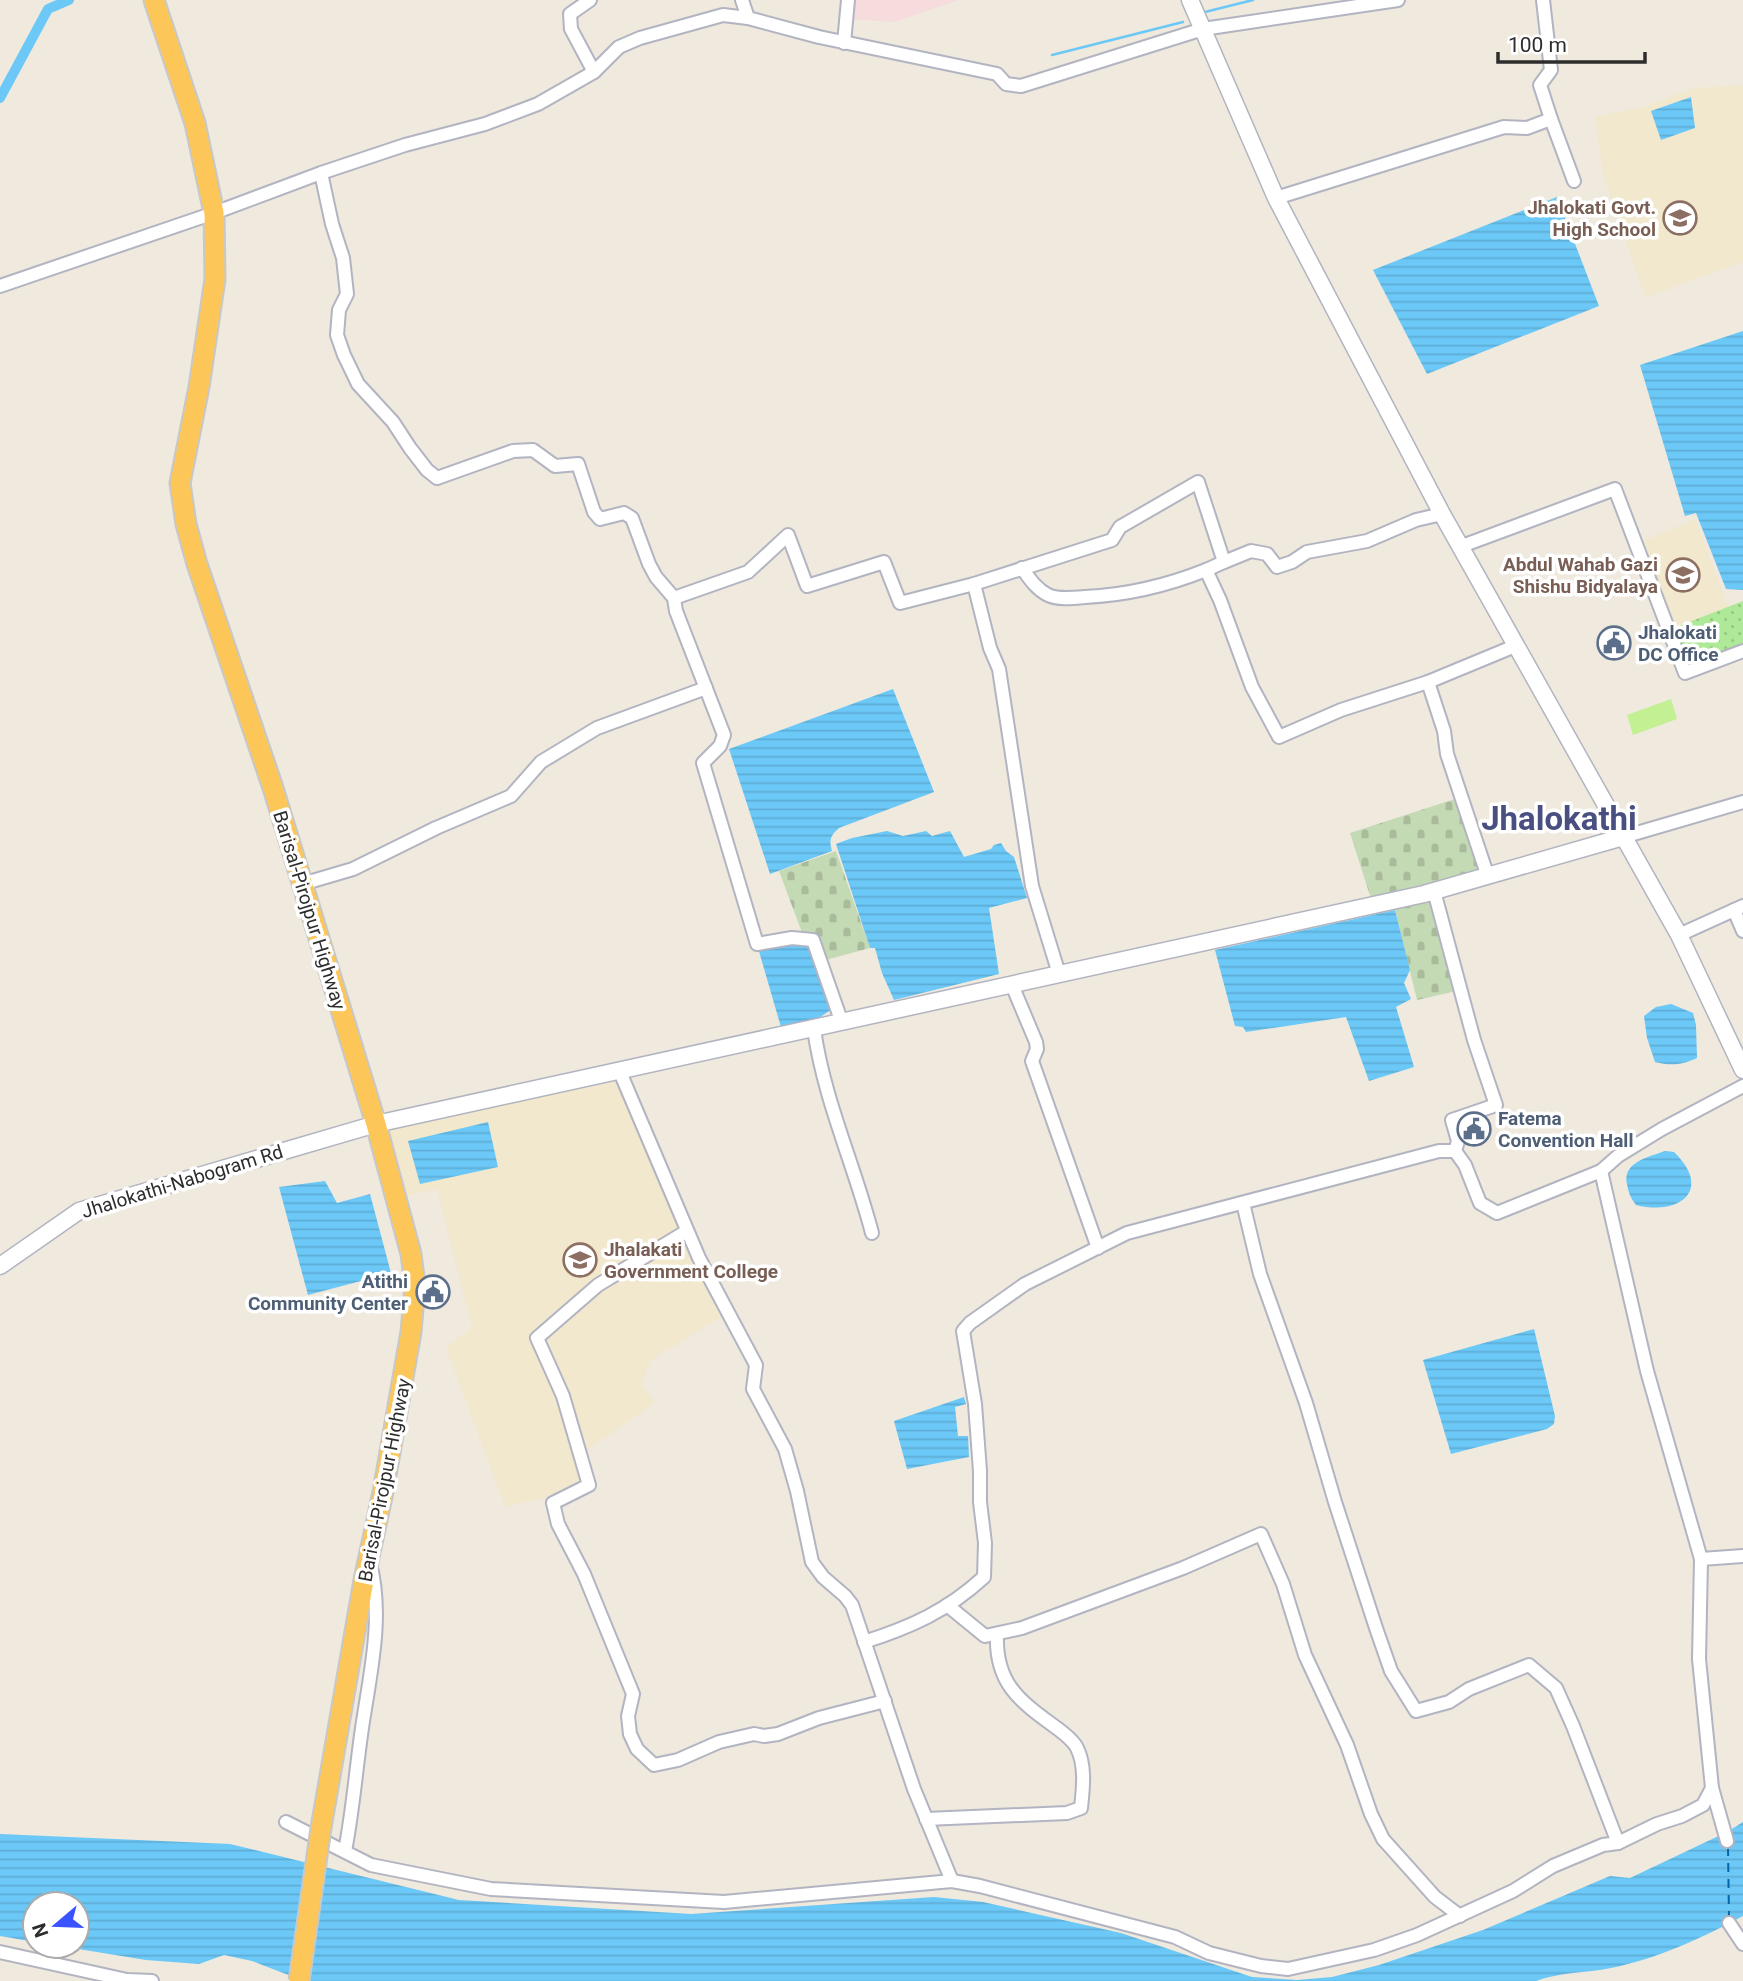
<svg xmlns="http://www.w3.org/2000/svg" width="1743" height="1981" viewBox="0 0 1743 1981" font-family="Roboto,sans-serif">
	<style>
		.education { fill: #f1e8cd }
		.medical { fill: #f6dcdc }
		.grass { fill: url(#grass-dots) }
		.cemetery { fill: url(#cemetery-stones) }
		.pitch { fill: #c2f093 }
		.water { fill: url(#water-rules) }
		.lines { fill: none; stroke-linecap: round; stroke-linejoin: round }
		.stream { stroke: #6bc8f7; stroke-width: 2.5 }
		.canal { stroke: #6bc8f7; stroke-width: 10 }
		.ferry { stroke: #0465a9; stroke-width: 2; stroke-dasharray: 9 7; stroke-linecap: butt }
		.minor-casing { stroke: #b2b4c1; stroke-width: 16 }
		.secondary-casing { stroke: #b2b4c1; stroke-width: 19 }
		.trunk-casing { stroke: #c8c8c8; stroke-width: 23 }
		.minor { stroke: #fff; stroke-width: 12 }
		.secondary { stroke: #fff; stroke-width: 16 }
		.trunk { stroke: #fcc658; stroke-width: 19 }
		.trunk-bridge-casing { stroke: #c8c8c8; stroke-width: 23; stroke-linecap: butt }
		.trunk-bridge { stroke: #fcc658; stroke-width: 19 }
		.labels { text-anchor: middle; stroke-width: 7; stroke-linejoin: round; paint-order: stroke }
		.education-label { font-size: 19px; font-weight: bold; fill: #785e54; stroke: #fff; text-anchor: end }
		.service-label { font-size: 19px; font-weight: bold; fill: #4e5e75; stroke: #fff; text-anchor: start }
		.street-label { font-size: 19px; fill: #2d2d2d; stroke: #fff }
		.town-label { font-size: 33px; font-weight: bold; fill: #494f81; stroke: #fff }
	</style>
	<defs>
		<pattern id="grass-dots" width="8" height="8" patternUnits="userSpaceOnUse" patternTransform="scale(1.75)"><rect width="8" height="8" fill="#aee998"/><path d="M2 2h.1M6 6h.1" fill="none" stroke="#96c883" stroke-width="1.8" stroke-linecap="round"/></pattern>
		<pattern id="cemetery-stones" width="16" height="16" patternUnits="userSpaceOnUse" patternTransform="scale(1.75)"><rect width="16" height="16" fill="#c4dab4"/><path d="M2 7V4a2 2 0 0 1 4 0v3zM10 15v-3a2 2 0 0 1 4 0v3z" fill="#a9bb9b"/></pattern>
		<pattern id="water-rules" width="6" height="5" patternUnits="userSpaceOnUse" patternTransform="scale(1.75)"><rect width="6" height="5" fill="#6bc8f7"/><path d="M0 2.5h6" fill="none" stroke="#5dacd4"/></pattern>
	</defs>
	<rect width="100%" height="100%" fill="#efe9de"/>
	<g class="education">
		<polygon points="1743,85 1743,262 1645,297 1603,174 1595,117 1646,106 1695,88"/>
		<polygon points="1695,519 1728,607 1671,629 1639,543"/>
		<polygon points="620,1072 728,1313 651,1360 641,1383 655,1403 580,1455 579,1490 505,1507 446,1348 472,1327 437,1189 396,1198 376,1124"/>
	</g>
	<polygon class="medical" points="848,0 958,0 895,22 846,19"/>
	<polygon class="grass" points="1743,601 1743,651 1685,673 1671,629"/>
	<g class="cemetery">
		<polygon points="1461,797 1488,877 1434,890 1461,990 1417,1000 1393,901 1373,905 1350,833"/>
		<polygon points="836,851 870,948 822,961 804,938 779,871"/>
	</g>
	<polygon class="pitch" points="1671,699 1677,719 1633,735 1627,715"/>
	<g class="water">
		<polygon points="1691,97 1695,128 1661,140 1651,111"/>
		<polygon points="1557,197 1599,306 1427,374 1373,270"/>
		<polygon points="1743,331 1743,590 1726,589 1696,513 1685,516 1640,365"/>
		<path d="M893 689 934 792 839 828C830 836 829 840 832 851L770 874 729 749Z"/>
		<polygon points="887,831 903,836 926,831 932,836 950,831 964,857 991,849 994,845 1001,843 1006,851 1014,857 1027,898 989,908 999,974 894,1000 882,973 875,948 870,948 836,844 852,838"/>
		<polygon points="1395,910 1410,970 1404,983 1411,999 1396,1007 1414,1067 1369,1081 1346,1017 1246,1032 1243,1027 1235,1026 1215,950"/>
		<polygon points="799,943 807,944 812,949 832,1009 816,1020 781,1027 758,948"/>
		<path d="M1671 1004 1693 1013 1696 1025 1697 1058C1682 1065 1671 1066 1655 1062L1647 1038 1644 1016 1656 1007Z"/>
		<polygon points="488,1122 498,1167 420,1184 408,1141"/>
		<path d="M1665 1151 1674 1152C1714 1191 1678 1216 1636 1205 1631 1199 1628 1192 1627 1184 1622 1162 1649 1157 1665 1151Z"/>
		<polygon points="325,1181 337,1203 370,1194 391,1273 308,1295 279,1187"/>
		<polygon points="1534,1329 1555,1416 1554,1424 1547,1429 1451,1454 1423,1360"/>
		<polygon points="964,1397 966,1404 955,1407 958,1436 968,1436 969,1457 907,1469 894,1421"/>
		<path d="M1743 1822V1916C1702 1938 1656 1959 1611 1968 1585 1973 1560 1972 1536 1981H304L252 1961 224 1955 199 1964 146 1960 60 1946H77V1904H35V1942L0 1936V1834L230 1844 459 1900 691 1914 934 1897 983 1902 1121 1933 1252 1977 1297 1980 1332 1977 1379 1965 1483 1930 1610 1876 1630 1878 1727 1832Z"/>
	</g>
	<g class="lines">
		<g class="stream">
			<polyline points="1205,12 1253,0"/>
			<polyline points="1052,55 1183,22"/>
		</g>
		<polyline class="canal" points="0,98 48,9 69,0"/>
		<polyline class="ferry" points="1728,1847 1729,1919"/>
		<defs>
			<g id="minor">
				<polyline points="742,0 748,18 819,37 997,74 1006,84 1021,86 1203,29 1398,0"/>
				<polyline points="1543,0 1551,70 1540,85 1551,119"/>
				<polyline points="844,43 848,0"/>
				<polyline points="594,72 619,47 640,38 723,15 748,18"/>
				<polyline points="321,173 332,224 343,258 347,294 339,310 337,335 344,355 358,384 393,422 410,448 427,470 437,478 513,451 533,450 555,466 578,464 594,512 600,519 624,513 632,518 649,564 656,577 674,598 676,611 724,735 720,746 703,763 757,944 792,938 813,940 842,1023"/>
				<polyline points="1276,198 1504,127 1527,128 1551,119 1574,181"/>
				<polyline points="0,286 214,213 321,173 405,145 485,124 538,104 594,72 571,29 570,14 590,0"/>
				<polyline points="1462,546 1615,489 1685,673 1743,651"/>
				<polyline points="1224,562 1206,570 1220,600 1252,687 1279,737 1341,710 1428,682"/>
				<path d="M1022 568C1029 578 1036 589 1048 595 1058 600 1074 598 1085 597 1128 595 1166 586 1206 570"/>
				<polyline points="674,598 748,572 788,535 807,586 884,562 900,603 974,584"/>
				<polyline points="1623,837 1743,802"/>
				<polyline points="1488,877 1447,754 1444,731 1428,682 1515,646"/>
				<polyline points="302,884 353,869 436,828 511,796 541,762 597,728 706,688"/>
				<polyline points="1434,891 1474,1040 1496,1105 1452,1120 1458,1141 1455,1151"/>
				<polyline points="1734,910 1743,931"/>
				<polyline points="1679,935 1743,906"/>
				<polyline points="1059,974 1032,886 999,669 990,648 974,584 1112,540 1120,527 1198,482 1224,562 1251,551 1267,554 1277,567 1292,562 1307,552 1367,541 1416,520 1442,514"/>
				<polyline points="1012,985 1036,1042 1037,1049 1032,1061 1098,1248"/>
				<path d="M814 1029C824 1100 854 1164 872 1233"/>
				<polyline points="620,1072 699,1258 756,1365 753,1389 785,1449 797,1491 812,1562 823,1577 845,1596 852,1605 914,1789 952,1881"/>
				<polyline points="1243,1203 1260,1274 1306,1403 1335,1502 1376,1628 1391,1671 1416,1711 1449,1702 1469,1689 1529,1665 1556,1688 1573,1726 1618,1843"/>
				<polyline points="687,1231 598,1285 537,1338 563,1396 589,1485 553,1503 558,1524 584,1574 633,1694 628,1716 630,1734 637,1749 654,1765 678,1760 719,1742 754,1734 764,1736 778,1734 819,1718 885,1701"/>
				<polyline points="1701,1559 1743,1556"/>
				<polyline points="947,1605 985,1636 1022,1628 1183,1568 1261,1534 1283,1584 1305,1655 1347,1745 1371,1814 1383,1839 1435,1897 1460,1916"/>
				<path d="M864 1642C911 1627 947 1611 984 1577L985 1543 980 1502V1471L975 1404 963 1331 970 1323 1025 1284 1127 1233 1439 1151H1455L1465 1165 1480 1203 1497 1213 1601 1171 1618 1156 1662 1129 1743 1086"/>
				<polyline points="1712,1788 1727,1841"/>
				<path d="M926 1819 1067 1813 1081 1808C1083 1789 1086 1766 1077 1748 1073 1740 1061 1731 1054 1726 1018 1700 995 1682 997 1634"/>
				<polyline points="286,1822 371,1865 491,1889 724,1902 952,1881 980,1886 1175,1937 1209,1953 1261,1966 1288,1969 1374,1950 1417,1935 1513,1891 1553,1866 1603,1845 1618,1843 1657,1824 1682,1816 1703,1805 1712,1788 1699,1659 1701,1559 1647,1371 1601,1171"/>
				<path d="M345 1851C353 1810 356 1769 362 1728 370 1674 384 1617 370 1563"/>
				<polyline points="1729,1923 1743,1944"/>
				<polyline points="0,1952 127,1980 152,1981"/>
			</g>
			<g id="secondary">
				<polyline points="1190,0 1276,198 1442,514 1679,935 1743,1070"/>
				<polyline points="0,1266 79,1211 376,1124 1424,894 1623,837"/>
			</g>
			<polyline id="trunk" points="154,0 195,123 214,213 215,279 199,387 180,483 186,524 197,564 273,788 376,1124 411,1254 415,1285 411,1332 383,1492 364,1580 321,1828"/>
		</defs>
		<use href="#minor" class="minor-casing"/>
		<use href="#secondary" class="secondary-casing"/>
		<use href="#trunk" class="trunk-casing"/>
		<use href="#minor" class="minor"/>
		<use href="#secondary" class="secondary"/>
		<use href="#trunk" class="trunk"/>
		<defs>
			<polyline id="trunk-bridge" points="299,1981 321,1828"/>
		</defs>
		<use href="#trunk-bridge" class="trunk-bridge-casing"/>
		<use href="#trunk-bridge" class="trunk-bridge"/>
	</g>
	<defs>
		<symbol id="school-ring" viewBox="-11 -11 22 22"><circle r="9.5" fill="#fff" stroke="#8d6e63" stroke-width="1.5"/><path d="M0-5L7-2L0 1L-7-2ZM-4 1L0 2.5L4 1V4Q0 6-4 4Z" fill="#8d6e63"/></symbol>
		<symbol id="civic-ring" viewBox="-11 -11 22 22"><circle r="9.5" fill="#fff" stroke="#5c6f8a" stroke-width="1.5"/><path d="M-.6-6.5H3V-4.5H.6V-3L4-1V1h2V6H-6V1h2V-1L-.6-3ZM-1.2 2.5V6h2.4V2.5Z" fill="#5c6f8a"/></symbol>
		<symbol id="university-ring" viewBox="-11 -11 22 22"><circle r="9.5" fill="#fff" stroke="#8d6e63" stroke-width="1.5"/><path d="M0-5L7-2L0 1L-7-2ZM-4 1L0 2.5L4 1V4Q0 6-4 4Z" fill="#8d6e63"/></symbol>
	</defs>
	<g fill-rule="evenodd">
		<use href="#school-ring" x="1661" y="199" width="38" height="38"/>
		<use href="#school-ring" x="1664" y="556" width="38" height="38"/>
		<use href="#civic-ring" x="1595" y="624" width="38" height="38"/>
		<use href="#civic-ring" x="1455" y="1110" width="38" height="38"/>
		<use href="#university-ring" x="561" y="1241" width="38" height="38"/>
		<use href="#civic-ring" x="414" y="1273" width="38" height="38"/>
	</g>
	<g class="labels">
		<g class="education-label">
			<text x="1656" y="214">Jhalokati Govt.<tspan x="1656" dy="22">High School</tspan></text>
			<text x="1658" y="571">Abdul Wahab Gazi<tspan x="1658" dy="22">Shishu Bidyalaya</tspan></text>
			<text x="604" y="1256" text-anchor="start">Jhalakati<tspan x="604" dy="22">Government College</tspan></text>
		</g>
		<g class="service-label">
			<text x="1638" y="639">Jhalokati<tspan x="1638" dy="22">DC Office</tspan></text>
			<text x="1498" y="1125">Fatema<tspan x="1498" dy="22">Convention Hall</tspan></text>
			<text x="408" y="1288" text-anchor="end">Atithi<tspan x="408" dy="22">Community Center</tspan></text>
		</g>
		<g class="street-label">
			<text transform="translate(310 910) rotate(73)" y="7">Barisal-Pirojpur Highway</text>
			<text transform="translate(182 1181) rotate(-17)" y="7">Jhalokathi-Nabogram Rd</text>
			<text transform="translate(384 1480) rotate(-79)" y="7">Barisal-Pirojpur Highway</text>
		</g>
		<g class="town-label">
			<text x="1559" y="830">Jhalokathi</text>
		</g>
	</g>
	<g transform="translate(56 1925) rotate(251)"><circle r="33" fill="#ffffff" stroke="#ababab" stroke-width="2"/>
	<path d="M0-5L12 26L0 18L-12 26Z" fill="#3b52ff"/>
	<text y="-10" font-size="19" font-weight="bold" text-anchor="middle" fill="#2d2d2d">N</text>
	</g>
	<path d="M1498 52v10h147v-10" fill="none" stroke="#2d2d2d" stroke-width="3.5"/>
	<text x="1508" y="52" font-size="21" fill="#2d2d2d" stroke="#ffffff" stroke-width="5" paint-order="stroke">100 m</text>
</svg>
